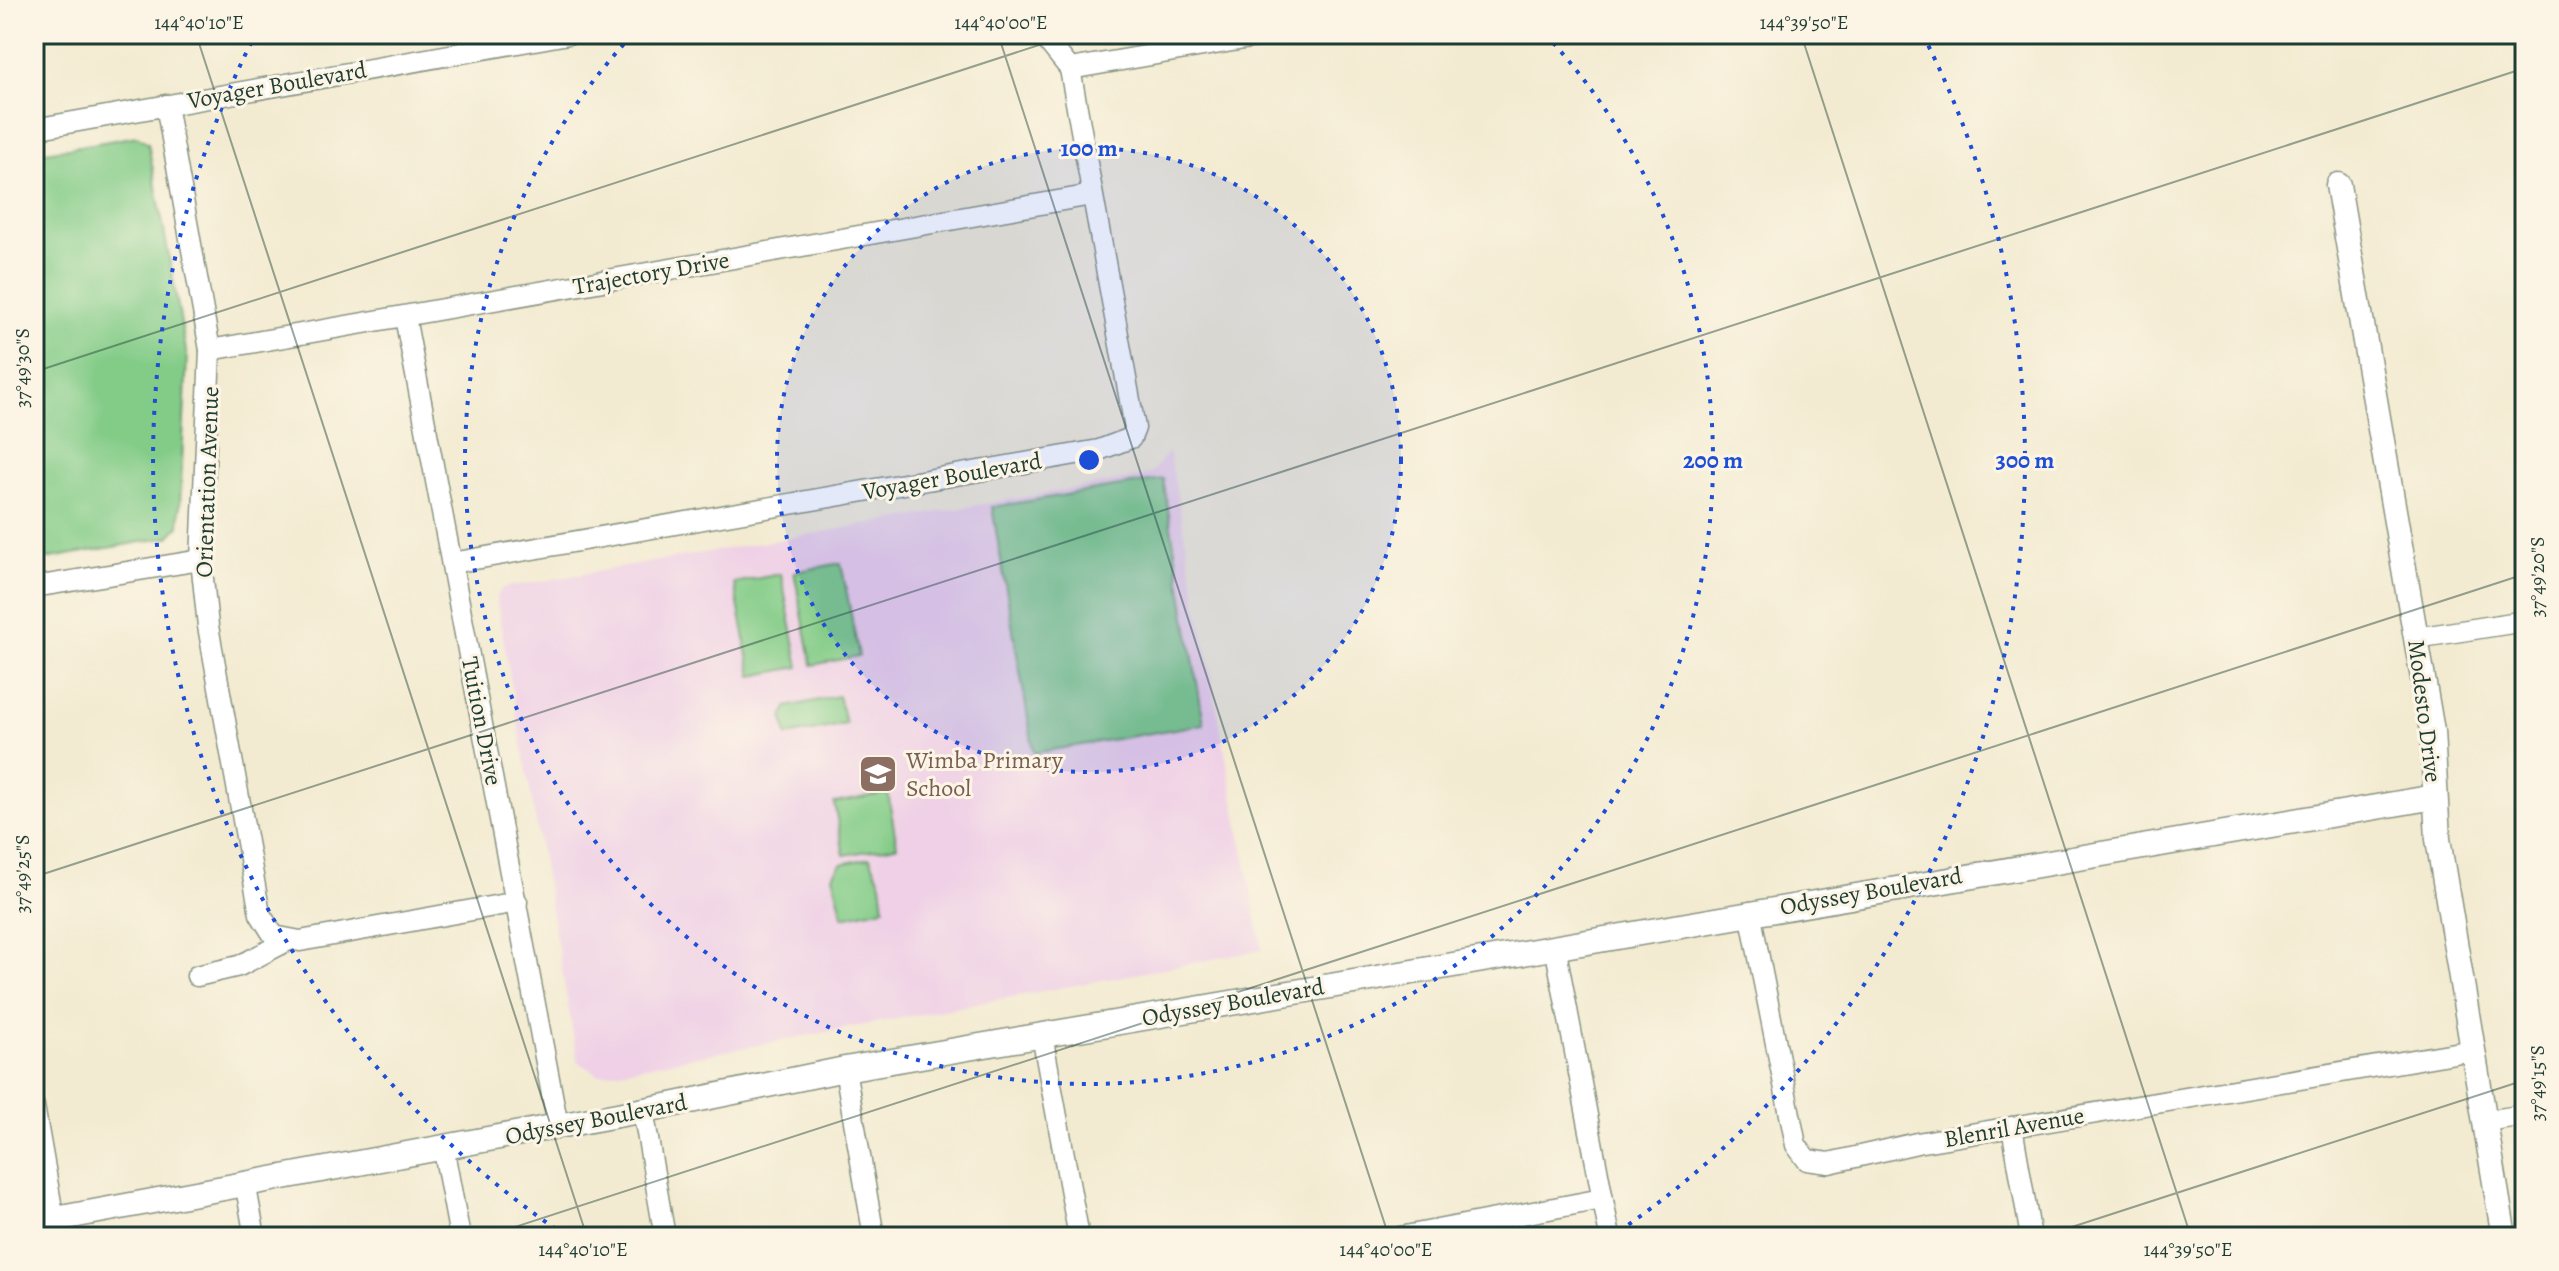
<svg xmlns="http://www.w3.org/2000/svg" width="2559" height="1271" viewBox="0 0 2559 1271" font-family="Alegreya,serif">
	<style>
		.built { fill: #efd0e6 }
		.green { fill: #83cc88; stroke: #51845e; stroke-width: 2 }
		.lines { fill: none; stroke-linecap: round; stroke-linejoin: round }
		.minor-casing { stroke: #899482; stroke-width: 23 }
		.tertiary-casing { stroke: #899482; stroke-width: 27 }
		.minor { stroke: #fff; stroke-width: 20 }
		.tertiary { stroke: #fff; stroke-width: 24 }
		.ticks { fill: none; stroke: #1f3d34; stroke-width: 2; stroke-opacity: 0.45 }
		.ring { fill: none; stroke: #1d4ed8; stroke-width: 4; stroke-dasharray: 4 8 }
		.labels { text-anchor: middle; stroke-width: 6; stroke-linejoin: round; paint-order: stroke }
		.street-label { font-size: 24px; fill: #1f3d34; stroke: #fcf5e5 }
		.education-label { font-size: 24px; fill: #785e54; stroke: #fcf5e5; text-anchor: start }
		.centre { fill: #1d4ed8; stroke: #fcf5e5; stroke-width: 4 }
		.ring-label { font-size: 24px; text-anchor: middle; font-weight: bold; fill: #1d4ed8; stroke: #fcf5e5; stroke-width: 6; stroke-linejoin: round; paint-order: stroke }
		.neatline { fill: none; stroke: #1f3d34; stroke-width: 3 }
		.ticks-label { font-size: 20px; text-anchor: middle; fill: #1f3d34 }
	</style>
	<rect width="100%" height="100%" fill="#fcf5e5"/>
	<filter id="ink" filterUnits="userSpaceOnUse"><feTurbulence type="fractalNoise" baseFrequency=".0125" numOctaves="2"/><feDisplacementMap in="SourceGraphic" scale="16" xChannelSelector="R" yChannelSelector="G"/><feConvolveMatrix kernelMatrix="1 2 1 2 8 2 1 2 1" color-interpolation-filters="sRGB"/></filter>
	<filter id="wash" filterUnits="userSpaceOnUse"><feTurbulence type="fractalNoise" baseFrequency=".006" numOctaves="4" result="noise"/><feDisplacementMap in="SourceGraphic" scale="32" xChannelSelector="R" yChannelSelector="G"/><feGaussianBlur stdDeviation="1.8" result="paint"/><feColorMatrix in="noise" values="0 0 0 0 0 0 0 0 0 0 0 0 0 0 0 0 0 1.4 0 .05"/><feComposite in="paint" operator="in"/></filter>
	<g filter="url(#wash)">
		<rect width="100%" height="100%" fill="#f3ebd1"/>
		<polygon class="built" points="1169,451 1262,950 599,1075 578,1062 496,598 502,588 1139,477 1153,472"/>
		<g class="green">
			<polygon points="137,136 148,143 187,356 179,526 169,537 34,561 34,154"/>
			<polygon points="1163,479 1204,724 1034,753 992,507"/>
			<polygon points="841,563 859,656 812,665 794,572"/>
			<polygon points="781,574 799,667 752,676 734,583"/>
			<polygon points="838,696 846,724 787,736 783,718 787,707"/>
			<polygon points="888,793 897,846 844,855 834,803"/>
			<polygon points="870,858 881,883 884,908 843,917 833,875 841,864"/>
		</g>
	</g>
	<g filter="url(#ink)">
		<g class="lines">
			<defs>
				<g id="minor">
					<polyline points="1070,69 1273,34"/>
					<polyline points="166,105 210,350 201,560 208,626 260,914 274,936 300,941 517,902"/>
					<polyline points="34,129 568,34"/>
					<polyline points="405,317 558,1126"/>
					<polyline points="210,350 1092,195"/>
					<polyline points="452,563 1099,450 1131,438 1135,428 1070,69 1042,34"/>
					<polyline points="34,587 201,560"/>
					<polyline points="2416,638 2525,621"/>
					<polyline points="1750,912 1796,1145 1807,1160 1829,1163 1917,1143 2473,1050"/>
					<polyline points="1555,946 1610,1237"/>
					<polyline points="197,976 239,966 287,941"/>
					<polyline points="1042,1035 1079,1237"/>
					<polyline points="845,1069 874,1237"/>
					<polyline points="34,1106 54,1220"/>
					<polyline points="643,1110 665,1237"/>
					<polyline points="2485,1121 2525,1115"/>
					<polyline points="2012,1127 2031,1237"/>
					<polyline points="443,1146 460,1237"/>
					<polyline points="245,1182 255,1237"/>
					<polyline points="1400,1237 1602,1199"/>
				</g>
				<g id="tertiary">
					<polyline points="2338,185 2432,731 2438,839 2504,1237"/>
					<polyline points="34,1223 666,1106 845,1069 2435,797"/>
				</g>
			</defs>
			<use href="#minor" class="minor-casing"/>
			<use href="#tertiary" class="tertiary-casing"/>
			<use href="#minor" class="minor"/>
			<use href="#tertiary" class="tertiary"/>
		</g>
	</g>
	<path class="ticks" d="M196 34 587 1237M998 34 1389 1237M1801 34 2191 1237M34 372 1073 34M34 877 2525 68M484 1237 2525 574M2041 1237 2525 1080"/>
	<circle cx="1089" cy="460" r="312" fill="#1d4ed8" fill-opacity=".12"/>
	<g class="ring">
		<circle cx="1089" cy="460" r="312"/>
		<path d="M1545 34A624 624 0 1 1 633 34"/>
		<path d="M566 1236A936 936 0 0 1 255 35M1923 35A936 936 0 0 1 1612 1236"/>
	</g>
	<defs>
		<symbol id="school-square" viewBox="-11 -11 22 22"><rect x="-9" y="-9" width="18" height="18" rx="4" fill="#8d6e63" stroke="#fcf5e5"/><path d="M0-5L7-2L0 1L-7-2ZM-4 1L0 2.5L4 1V4Q0 6-4 4Z" fill="#fff"/></symbol>
	</defs>
	<g fill-rule="evenodd">
		<use href="#school-square" x="856" y="752" width="44" height="44"/>
	</g>
	<g class="labels">
		<g class="street-label">
			<text transform="translate(277 85) rotate(-10)" y="8">Voyager Boulevard</text>
			<text transform="translate(651 273) rotate(-10)" y="8">Trajectory Drive</text>
			<text transform="translate(952 476) rotate(-10)" y="8">Voyager Boulevard</text>
			<text transform="translate(207 482) rotate(-88)" y="8">Orientation Avenue</text>
			<text transform="translate(2425 711) rotate(83)" y="8">Modesto Drive</text>
			<text transform="translate(482 721) rotate(79)" y="8">Tuition Drive</text>
			<text transform="translate(1871 891) rotate(-10)" y="8">Odyssey Boulevard</text>
			<text transform="translate(1233 1002) rotate(-10)" y="8">Odyssey Boulevard</text>
			<text transform="translate(596 1119) rotate(-11)" y="8">Odyssey Boulevard</text>
			<text transform="translate(2014 1127) rotate(-10)" y="8">Blenril Avenue</text>
		</g>
		<g class="education-label">
			<text x="906" y="768">Wimba Primary<tspan x="906" dy="28">School</tspan></text>
		</g>
	</g>
	<circle cx="1089" cy="460" r="12" class="centre"/>
	<g class="ring-label">
		<text x="1089" y="156">100 m</text>
		<text x="1713" y="468">200 m</text>
		<text x="2025" y="468">300 m</text>
	</g>
	<rect width="2559" height="1271" fill="none" stroke="#fcf5e5" stroke-width="88"/>
	<rect x="44" y="44" width="2471" height="1183" class="neatline"/>
	<g class="ticks-label">
		<text x="199" y="29">144°40'10"E</text>
		<text x="1001" y="29">144°40'00"E</text>
		<text x="1804" y="29">144°39'50"E</text>
		<text transform="translate(22 368) rotate(-90)" y="7">37°49'30"S</text>
		<text transform="translate(2537 577) rotate(-90)" y="7">37°49'20"S</text>
		<text transform="translate(22 874) rotate(-90)" y="7">37°49'25"S</text>
		<text transform="translate(2537 1083) rotate(-90)" y="7">37°49'15"S</text>
		<text x="583" y="1256">144°40'10"E</text>
		<text x="1386" y="1256">144°40'00"E</text>
		<text x="2188" y="1256">144°39'50"E</text>
	</g>
</svg>
